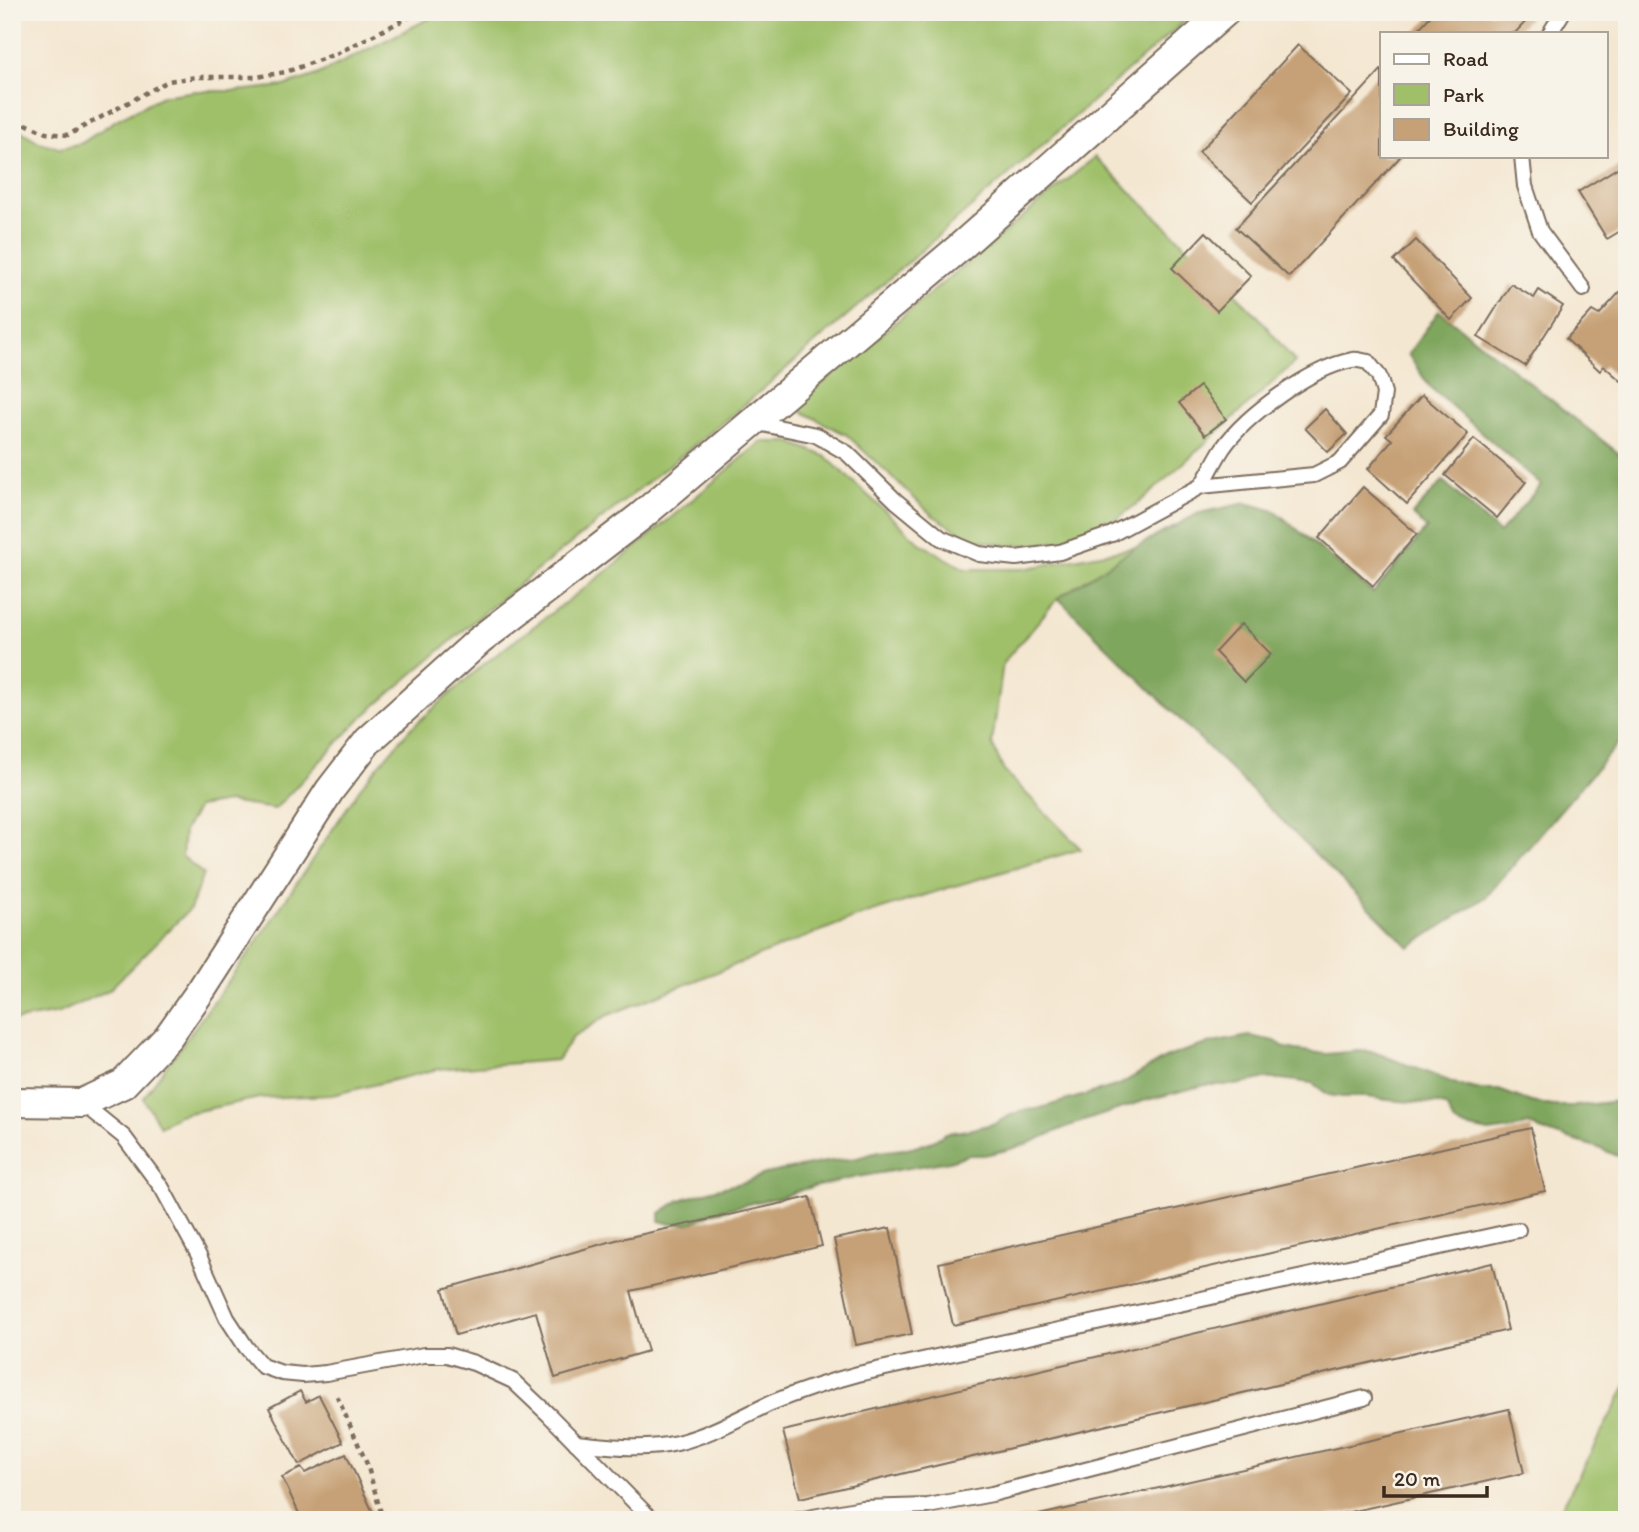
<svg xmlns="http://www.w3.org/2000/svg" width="1639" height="1532" viewBox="0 0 1639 1532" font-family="Itim,sans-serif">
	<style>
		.green { fill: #9fc069; stroke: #6d7544; stroke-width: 2 }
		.forest { fill: #7fa65d; stroke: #5d683e; stroke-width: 2 }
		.building { fill: #c6a076 }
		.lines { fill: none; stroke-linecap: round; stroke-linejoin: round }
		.lane-casing { stroke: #7c6c5d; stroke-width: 18 }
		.street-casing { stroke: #7c6c5d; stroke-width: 32 }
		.path { stroke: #7c6c5d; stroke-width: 4.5; stroke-dasharray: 5 5; stroke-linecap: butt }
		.lane { stroke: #fff; stroke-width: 14 }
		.street { stroke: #fff; stroke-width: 28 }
	</style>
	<rect width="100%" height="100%" fill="#f7f3e8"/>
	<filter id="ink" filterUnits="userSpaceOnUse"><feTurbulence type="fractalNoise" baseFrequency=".0143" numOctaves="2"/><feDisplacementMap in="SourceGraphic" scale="14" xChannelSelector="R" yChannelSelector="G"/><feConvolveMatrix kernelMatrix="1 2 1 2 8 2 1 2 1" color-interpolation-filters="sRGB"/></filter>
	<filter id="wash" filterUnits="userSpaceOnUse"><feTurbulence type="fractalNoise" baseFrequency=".00686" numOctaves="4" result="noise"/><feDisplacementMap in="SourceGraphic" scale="28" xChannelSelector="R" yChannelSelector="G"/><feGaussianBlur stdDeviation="1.57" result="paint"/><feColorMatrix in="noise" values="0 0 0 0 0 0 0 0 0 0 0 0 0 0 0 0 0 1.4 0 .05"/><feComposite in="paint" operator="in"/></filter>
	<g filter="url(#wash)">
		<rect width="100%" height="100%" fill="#f4e7d1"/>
		<g class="green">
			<polygon points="442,12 1195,12 742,407 491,607 361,718 275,809 227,802 198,807 184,831 182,856 203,874 190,909 109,990 59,1013 12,1021 12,125 39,142 60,148 82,143 116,120 162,96 196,91 236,91 284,86 317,75"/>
			<polygon points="1095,157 1257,315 1295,362 1146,497 1114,521 1076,539 1042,544 1009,546 970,538 932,515 847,435 793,407"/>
			<polygon points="761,442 790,442 825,456 920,543 965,569 1023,569 1136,547 1058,598 1003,663 992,744 1004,771 1081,849 941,890 851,919 606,1016 572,1038 557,1060 438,1069 332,1095 259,1098 179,1115 160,1126 143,1098 257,942 363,784 409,730 484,664 611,568"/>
			<polygon points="1627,1384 1627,1520 1555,1520"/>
		</g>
		<g class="forest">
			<polygon points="1439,311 1627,460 1627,733 1486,897 1409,947 1058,598 1136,547 1199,513 1246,503 1275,511 1373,593 1427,528 1412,515 1443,481 1499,533 1541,485 1429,386 1408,354"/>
			<polygon points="1249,1036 1275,1041 1286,1048 1296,1050 1327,1054 1358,1051 1374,1052 1459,1085 1481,1090 1499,1090 1531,1102 1552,1106 1576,1106 1619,1101 1627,1102 1627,1160 1599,1148 1540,1130 1529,1124 1512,1129 1489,1132 1461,1126 1453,1121 1449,1111 1445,1106 1438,1104 1387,1100 1362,1096 1343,1097 1329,1095 1312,1083 1281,1079 1262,1079 1236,1085 1205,1085 1143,1101 1066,1127 1027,1144 1007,1150 984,1155 968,1155 949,1161 857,1177 822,1185 800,1190 782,1197 756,1202 712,1213 692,1223 670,1224 660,1221 660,1213 680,1200 716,1189 745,1182 765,1174 825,1162 857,1158 878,1152 912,1148 933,1141 946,1133 968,1130 996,1123 1011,1115 1024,1110 1037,1109 1119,1085 1165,1058 1184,1051 1207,1044"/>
		</g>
		<g id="blocks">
			<g class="building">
				<polygon points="1434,12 1522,12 1529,18 1515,33 1415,33"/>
				<polygon points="1298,45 1352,94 1252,202 1199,152"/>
				<polygon points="1382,69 1382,156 1401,156 1289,277 1236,228"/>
				<polygon points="1627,162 1627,227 1607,239 1578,192"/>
				<polygon points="1206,232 1251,276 1217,311 1172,268"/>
				<polygon points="1416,240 1472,298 1451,320 1394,261"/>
				<polygon points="1511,284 1534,298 1539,290 1563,306 1525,366 1478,337"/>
				<polygon points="1627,284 1627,375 1621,381 1604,366 1600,371 1566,339 1592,311 1599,315"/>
				<polygon points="1200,386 1226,419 1205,435 1179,403"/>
				<polygon points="1422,395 1468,434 1407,504 1368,469 1392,440 1386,435"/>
				<polygon points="1325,409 1347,434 1328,452 1305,428"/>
				<polygon points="1474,439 1526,482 1497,518 1445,475"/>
				<polygon points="1363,487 1417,534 1373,586 1319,538"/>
				<polygon points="1241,624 1271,654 1244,682 1215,652"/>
				<polygon points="1531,1128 1545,1191 953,1325 939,1263"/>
				<polygon points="810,1197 822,1246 631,1291 648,1351 555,1378 536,1312 456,1335 443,1289 616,1240"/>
				<polygon points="890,1228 912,1334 856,1345 834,1239"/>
				<polygon points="1492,1263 1508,1330 800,1498 783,1431"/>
				<polygon points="300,1391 306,1402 319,1395 343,1442 299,1465 269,1408"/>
				<polygon points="1509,1409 1524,1473 1314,1520 1017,1520"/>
				<polygon points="346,1454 376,1519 302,1520 282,1477 301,1468 305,1473"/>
			</g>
		</g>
	</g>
	<g filter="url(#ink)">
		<use href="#blocks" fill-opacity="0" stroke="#7c6c5d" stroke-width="2"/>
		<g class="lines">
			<defs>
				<g id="lane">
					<polyline points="1550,33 1563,12"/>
					<polyline points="1522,156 1525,186 1540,231 1583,289"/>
					<path d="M753 422 816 435 847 453 896 501 941 538 979 554 1016 558 1060 552 1112 534 1201 486 1314 475 1340 462 1381 415 1384 393 1379 376 1368 362C1362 361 1357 359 1352 360 1311 368 1247 414 1223 448 1215 460 1209 474 1201 486"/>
					<polyline points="82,1103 124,1137 162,1188 199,1256 227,1318 246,1347 262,1366 282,1373 303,1375 326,1373 424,1355 447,1355 474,1363 513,1381 549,1415 652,1520"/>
					<path d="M576 1443C609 1446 644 1451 677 1443 710 1435 741 1417 771 1403 800 1391 828 1382 858 1374L1518 1230"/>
					<polyline points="797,1520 862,1508 928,1506 992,1494 1364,1398"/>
				</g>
				<polyline id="street" points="12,1102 82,1103 123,1084 168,1037 202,989 330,790 368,741 479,641 640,517 959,248 1225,12"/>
			</defs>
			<use href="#lane" class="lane-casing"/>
			<use href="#street" class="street-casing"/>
			<g class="path">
				<polyline points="12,109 26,124 46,133 68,135 168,81 197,77 256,77 286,72 336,54 419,12"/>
				<polyline points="337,1396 367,1464 383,1520"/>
			</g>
			<use href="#lane" class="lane"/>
			<use href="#street" class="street"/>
		</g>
	</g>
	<rect width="1639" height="1532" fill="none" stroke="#f7f3e8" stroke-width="42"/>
	<rect x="1380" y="32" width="228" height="126" fill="#f7f3e8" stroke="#aca397" stroke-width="2"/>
	<rect x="1394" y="54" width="35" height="10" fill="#ffffff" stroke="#aca397" stroke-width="2"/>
	<text x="1443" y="66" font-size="21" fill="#3b2a1e">Road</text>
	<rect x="1394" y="84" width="35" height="21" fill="#9fc069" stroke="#aca397" stroke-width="2"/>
	<text x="1443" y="102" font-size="21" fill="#3b2a1e">Park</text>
	<rect x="1394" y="119" width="35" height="21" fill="#c6a076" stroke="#aca397" stroke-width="2"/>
	<text x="1443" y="136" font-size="21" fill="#3b2a1e">Building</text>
	<path d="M1384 1486v10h103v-10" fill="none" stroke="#3b2a1e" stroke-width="3.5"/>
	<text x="1394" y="1486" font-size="21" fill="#3b2a1e" stroke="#f7f3e8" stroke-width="5" paint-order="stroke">20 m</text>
</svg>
